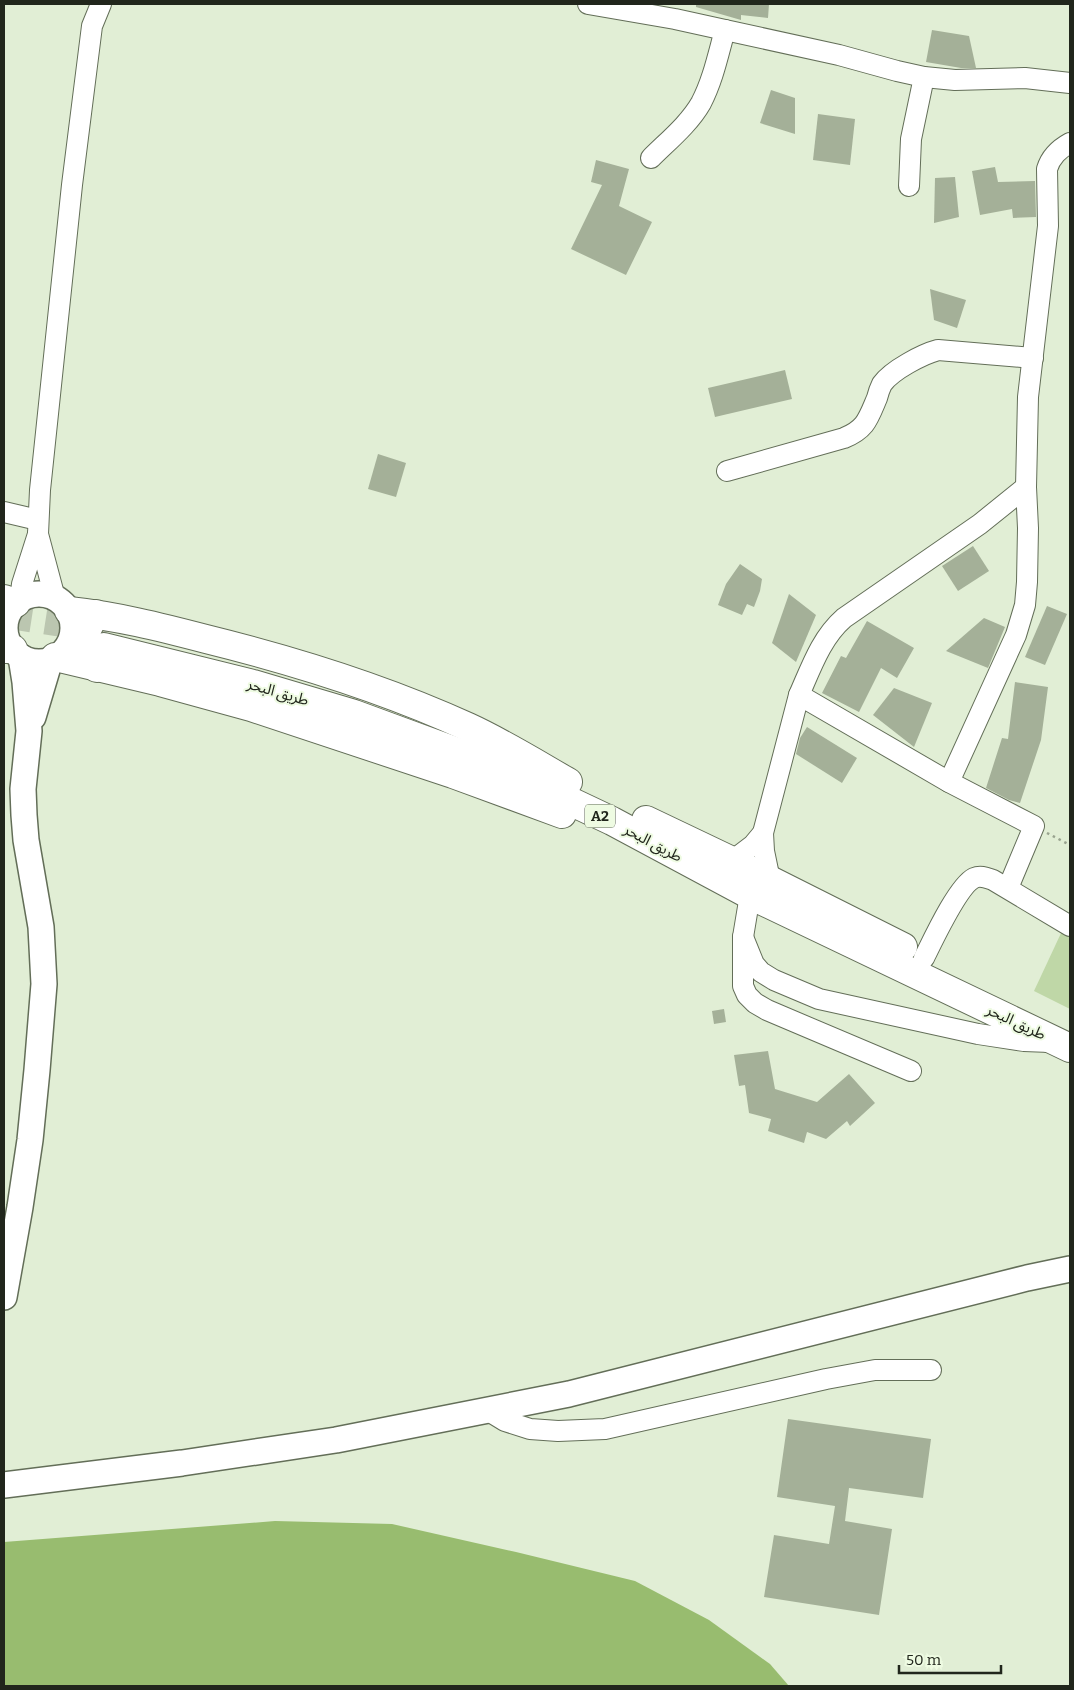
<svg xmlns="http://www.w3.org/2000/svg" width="1074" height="1690" viewBox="0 0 1074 1690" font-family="Bitter,'Noto Sans Arabic',serif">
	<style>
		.green { fill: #bfd7a7 }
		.water { fill: #98bc6f }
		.building { fill: #a4b098 }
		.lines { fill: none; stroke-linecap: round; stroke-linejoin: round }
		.highway-tunnel { stroke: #bbc6b0; stroke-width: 28; stroke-dasharray: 28 14; stroke-linecap: butt }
		.minor-casing { stroke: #636e58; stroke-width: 22 }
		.major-casing { stroke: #636e58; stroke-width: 28 }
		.highway-casing { stroke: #636e58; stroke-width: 30 }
		.path { stroke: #98a28e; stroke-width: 2.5; stroke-dasharray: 2.5 4; stroke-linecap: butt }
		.minor { stroke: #fff; stroke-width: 20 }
		.major { stroke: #fff; stroke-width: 25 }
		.highway { stroke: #fff; stroke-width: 28 }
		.labels { text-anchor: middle; stroke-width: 4; stroke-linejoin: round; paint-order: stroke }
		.shield { fill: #eefbe2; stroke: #5e6657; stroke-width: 1 }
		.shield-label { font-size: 14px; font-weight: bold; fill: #21261c }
		.street-label { font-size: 15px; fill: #21261c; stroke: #eefbe2 }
	</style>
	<rect width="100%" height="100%" fill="#e1eed5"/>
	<polygon class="green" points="1062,931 1070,935 1070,1009 1034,991"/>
	<polygon class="water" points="275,1521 392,1524 516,1552 635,1581 709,1620 770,1664 789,1686 4,1686 4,1542"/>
	<g class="building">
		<polygon points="696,4 769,4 768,18 741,15 741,20 696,7"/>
		<polygon points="932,30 969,36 976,68 961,68 926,62"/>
		<polygon points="771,90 795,98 795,134 760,123"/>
		<polygon points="818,114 855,119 850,165 813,160"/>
		<polygon points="596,160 629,169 619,206 652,222 626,275 571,249 602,185 591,182"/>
		<polygon points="995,167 998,182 1035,181 1036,217 1013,218 1012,209 980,215 972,171"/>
		<polygon points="955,177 959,217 934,223 935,178"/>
		<polygon points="930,289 966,300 957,328 934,320"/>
		<polygon points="785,370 792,399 715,417 708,388"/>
		<polygon points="378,454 406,463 396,497 368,489"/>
		<polygon points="973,546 989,571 958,591 942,566"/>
		<polygon points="740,564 762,579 760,591 754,607 747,604 742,615 718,605 726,584"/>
		<polygon points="789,594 816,615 796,662 772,643"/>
		<polygon points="1047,606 1067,614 1045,665 1025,657"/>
		<polygon points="984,618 1005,627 988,668 946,651"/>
		<polygon points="867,621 914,648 897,678 881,668 859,712 822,693 841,656 846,658"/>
		<polygon points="1015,682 1048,687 1041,740 1020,803 1009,800 986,788 1002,738 1008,739"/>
		<polygon points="894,688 932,703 914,747 873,715"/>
		<polygon points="807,727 857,758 842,783 796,754 800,738"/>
		<polygon points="724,1009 726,1022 714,1024 712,1011"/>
		<polygon points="768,1051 775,1089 817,1102 849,1074 875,1103 850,1126 847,1121 826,1139 807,1132 804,1143 768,1131 771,1119 749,1113 745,1085 739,1086 734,1055"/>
		<polygon points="788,1419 931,1439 923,1498 849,1488 845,1521 892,1529 879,1615 764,1597 774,1535 829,1544 835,1506 777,1497"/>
	</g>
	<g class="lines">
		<polyline class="highway-tunnel" points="4,614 107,630"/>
		<defs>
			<g id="minor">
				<polyline points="588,4 675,19 725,30 839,55 897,71 924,77 955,80 1025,78 1070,83"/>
				<path d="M651 158C668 141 689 124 701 103 713 80 718 55 725 30"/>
				<polyline points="909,186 911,139 924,77"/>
				<path d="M727 471 844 438C866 429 868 419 877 398 878 394 880 388 882 384 892 370 923 354 938 350L1033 358"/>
				<polyline points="4,512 38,520"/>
				<polyline points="55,598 38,534 40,490 72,185 92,26 101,4"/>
				<polyline points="20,600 22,584 38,534"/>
				<polyline points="799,695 949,782 1034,826 1008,888"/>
				<path d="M949 782 1016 635 1025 605 1027 582 1028 528 1026 487 1028 397 1048 226 1047 169C1051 156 1059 149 1070 143"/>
				<polyline points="732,861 753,845 763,833"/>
				<path d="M770 880 764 851 763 833 799 695C811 668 821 638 844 618L980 524 1026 487"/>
				<polyline points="750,895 743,937 743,986 747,995 755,1003 767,1010 911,1071"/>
				<polyline points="743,937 754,964 761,972 774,980 819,999 978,1034 1024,1041 1050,1042"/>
				<path d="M924 958C933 940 958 886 974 878 981 875 987 878 993 880L1070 926"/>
				<polyline points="487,1410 505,1421 530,1429 558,1431 605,1429 826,1379 875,1370 931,1370"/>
			</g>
			<g id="major">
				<circle cx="39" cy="628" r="34"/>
				<polyline points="33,717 50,660"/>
				<polyline points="4,1297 20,1207 30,1140 37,1070 44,984 41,927 26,840 24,815 23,789 29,731 25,682 21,657"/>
				<polyline points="4,1485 182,1463 336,1440 569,1394 1027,1278 1070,1269"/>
			</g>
			<g id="highway">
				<polyline points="4,599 16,603"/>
				<path d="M69 611C116 616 160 627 206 639 295 661 385 689 468 727 503 743 535 763 568 782"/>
				<path d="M96 614C81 635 81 647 97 668"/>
				<polyline points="104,647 253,684 354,714 468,756 538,786 612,821 750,895 1070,1048"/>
				<polyline points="4,649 13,649"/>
				<polyline points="55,657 160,682 251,707 453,774 562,814"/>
				<polyline points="646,820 732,861 903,947"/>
			</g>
		</defs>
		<use href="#minor" class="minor-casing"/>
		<use href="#major" class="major-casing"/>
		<use href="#highway" class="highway-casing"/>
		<polyline class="path" points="1047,833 1070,845"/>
		<use href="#minor" class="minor"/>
		<use href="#major" class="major"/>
		<use href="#highway" class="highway"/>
	</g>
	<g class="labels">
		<rect class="shield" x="585" y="804.5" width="30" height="23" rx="4"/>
		<g class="shield-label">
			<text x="600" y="821">A2</text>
		</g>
		<g class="street-label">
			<text transform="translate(278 692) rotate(16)" y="5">طريق البحر</text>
			<text transform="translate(653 843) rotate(28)" y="5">طريق البحر</text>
			<text transform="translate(1016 1022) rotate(25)" y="5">طريق البحر</text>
		</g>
	</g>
	<rect width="1074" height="1690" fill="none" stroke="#21261c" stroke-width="10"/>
	<path d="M899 1665v8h102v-8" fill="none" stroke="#21261c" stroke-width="2.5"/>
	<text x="906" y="1665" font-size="15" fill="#21261c" stroke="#eefbe2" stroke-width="4" paint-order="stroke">50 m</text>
</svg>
